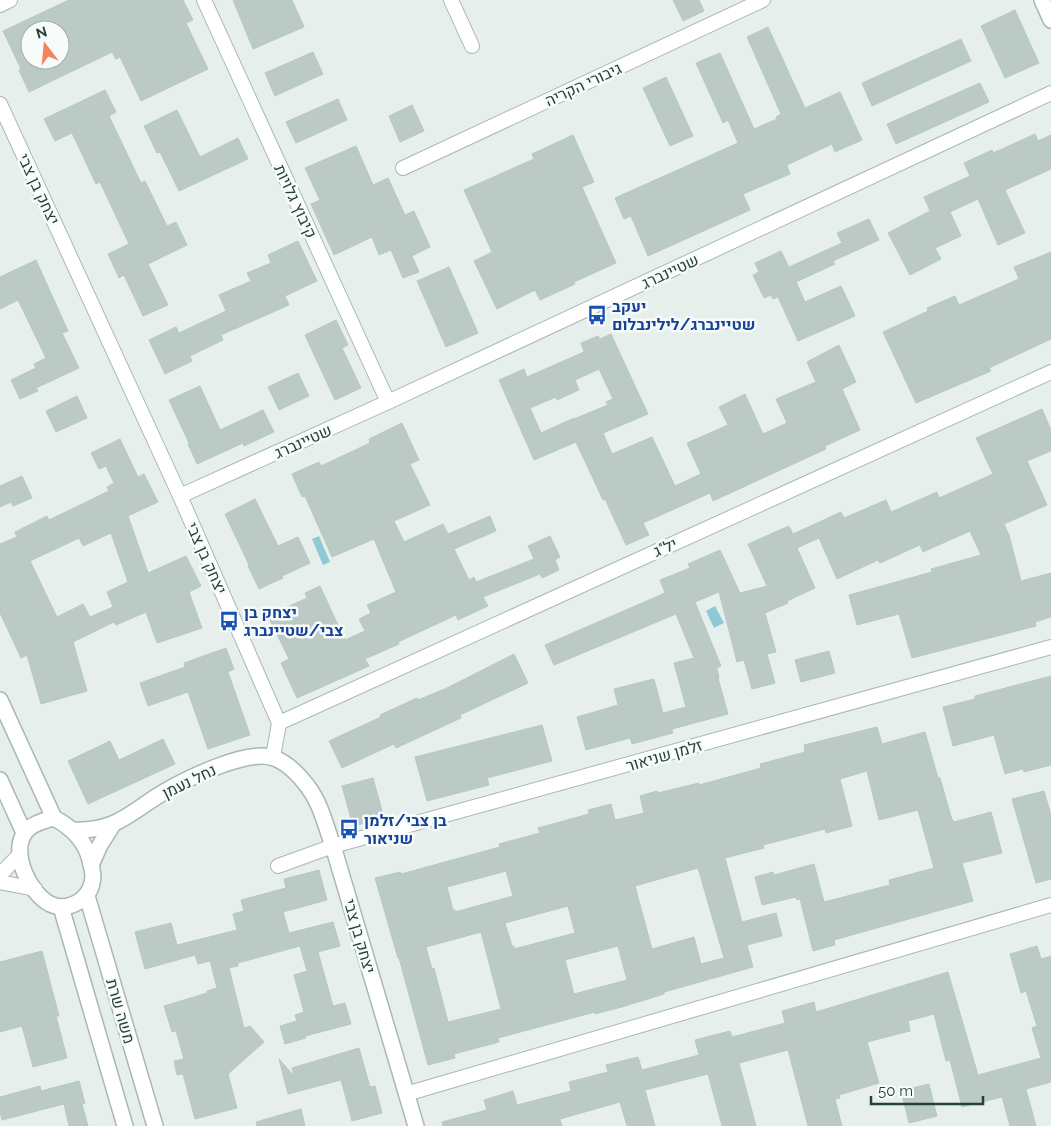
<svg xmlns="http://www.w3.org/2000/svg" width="1051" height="1126" viewBox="0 0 1051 1126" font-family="Raleway,Heebo,sans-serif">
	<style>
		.water { fill: #8ec9d4 }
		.building { fill: #bbcac4; stroke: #b8c9c2; fill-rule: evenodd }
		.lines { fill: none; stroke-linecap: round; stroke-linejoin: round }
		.minor-casing { stroke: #a8b8b2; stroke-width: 16 }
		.tertiary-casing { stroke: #a8b8b2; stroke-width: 18 }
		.minor { stroke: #fff; stroke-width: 14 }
		.tertiary { stroke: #fff; stroke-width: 15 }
		.labels { text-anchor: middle; stroke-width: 5; stroke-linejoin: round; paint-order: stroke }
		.street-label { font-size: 16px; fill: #24423a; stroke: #f7fbf9 }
		.transit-label { font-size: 16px; font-weight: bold; fill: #164399; stroke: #f7fbf9; text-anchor: start }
	</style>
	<rect width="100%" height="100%" fill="#e6efeb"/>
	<g class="water">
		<polygon points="319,536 330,562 323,565 312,539"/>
		<polygon points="715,606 724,623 714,628 706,611"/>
	</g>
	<g class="building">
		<path d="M69 0H183L193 20 186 23 208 69 141 101 120 57 116 59 112 52 29 92 19 70 21 69 3 31ZM30 30H60V60H30Z"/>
		<polygon points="233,0 292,0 304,27 253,49"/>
		<polygon points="673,0 699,0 704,11 683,21"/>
		<polygon points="1015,10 1039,63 1005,78 981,26"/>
		<polygon points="768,27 805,108 840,92 862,140 835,152 832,144 787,165 790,174 743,194 750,210 648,256 631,216 624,219 615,198 738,143 728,120 723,123 696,63 720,53 754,129 777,119 776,117 781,114 747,37"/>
		<polygon points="961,39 971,61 872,106 862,83"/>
		<polygon points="313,52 323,74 275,96 265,73"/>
		<polygon points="666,77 693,136 670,146 643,88"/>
		<polygon points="980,83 989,102 896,144 887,124"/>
		<polygon points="105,90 116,112 109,116 141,183 145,181 167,226 176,222 187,245 148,264 168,305 143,316 124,275 119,278 108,254 129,244 100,182 96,184 72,133 55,141 44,119"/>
		<polygon points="338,99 347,120 296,143 286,122"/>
		<polygon points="412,105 424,131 400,142 389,116"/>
		<polygon points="177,110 200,157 238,138 248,159 179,191 160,152 157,153 144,126"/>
		<polygon points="1035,134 1038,141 1051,135 1051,169 1005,190 1025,233 998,245 978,199 950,212 961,236 935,248 941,259 910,275 888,233 930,211 924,197 970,176 964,163 992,150 993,153"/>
		<polygon points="573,135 594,182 582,187 616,263 574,282 575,284 540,300 535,290 497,309 474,261 492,252 464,190 534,159 532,154"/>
		<polygon points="356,146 373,185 388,178 405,215 414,211 430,247 412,256 419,272 403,278 391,250 379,255 372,237 334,255 311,204 320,200 305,168"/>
		<polygon points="869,219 879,240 833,261 835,264 796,282 805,302 841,286 855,316 798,341 778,297 773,299 771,295 764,298 753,275 759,272 755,263 781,251 789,267 842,243 837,233"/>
		<polygon points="298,241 317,281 285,296 289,305 221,335 223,340 190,356 192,361 165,374 149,340 176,327 179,333 226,311 219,295 251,281 247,273 271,263 268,255"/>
		<polygon points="1051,252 1051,339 989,368 991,371 916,403 883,332 928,311 927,308 955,296 959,305 1019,279 1014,267"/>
		<polygon points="36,260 68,331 62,333 79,368 36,388 38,391 20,399 11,380 36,368 34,364 46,358 18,300 0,309 0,277"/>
		<polygon points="449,267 478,333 446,347 417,281"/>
		<polygon points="336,320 348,345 342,348 361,388 335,400 305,335"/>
		<path d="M611 334 648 414 603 433 612 454 652 437 675 486 701 474 687 443 728 425 719 407 745 394 763 434 787 423 776 399 816 382 807 362 839 345 856 382 842 389 860 430 825 446 826 449 713 501 710 493 643 523 649 535 626 545 605 499 603 500 576 442 534 460 499 380 524 369 527 377 584 352 581 343 598 336 600 339ZM599 369 613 399 606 402 608 405 574 419V418L541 433 530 408 556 397 557 400 579 390 575 380Z"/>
		<polygon points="298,373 309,396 279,410 268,387"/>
		<polygon points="200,386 220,430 263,410 274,432 244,446 243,443 197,464 188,444 189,443 169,400"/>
		<polygon points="77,396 87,418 56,432 46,411"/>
		<polygon points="1042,409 1051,430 1051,451 1027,461 1047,505 1004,524 1009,535 1021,581 1051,573 1051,617 1035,622 1036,626 912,658 899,614 857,625 849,595 932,572 931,569 981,555 970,531 923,552 920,545 880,563 878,560 837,579 819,538 797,548 815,588 787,601 788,603 765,613 776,652 767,654 775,683 752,689 744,660 737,662 719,592 695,602 721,666 717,668 719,678 718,678 728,714 672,729 673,733 632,744 630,738 586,750 577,717 618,705 614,689 654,679 663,713 686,707 674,663 694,658 676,614 554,665 545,645 665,593 660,580 690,568 688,564 720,550 740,593 767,586 748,544 789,526 793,534 841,512 844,518 886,500 891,512 937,492 939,498 993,474 976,438"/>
		<polygon points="402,423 419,460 410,464 430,505 394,521 404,542 443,524 448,534 490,516 496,531 454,549 469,580 474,577 476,582 534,559 528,546 550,536 560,557 555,560 559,570 542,578 540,574 483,597 488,606 458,620 456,615 398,642 399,644 365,659 369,666 297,698 281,663 289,659 268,616 307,598 305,593 320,586 345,640 365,631 359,619 371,613 367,605 396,592 374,539 332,557 305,496 302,497 292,474 319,462 321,466 370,443 369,439"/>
		<path d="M120 439 138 477 144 474 158 502 128 516 148 573 186 556 201 586 189 592 202 628 157 643 146 612 116 625 114 622 73 642 87 691 41 704 27 655 21 658 0 613V544L17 537 15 532 47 516 49 520 109 491 107 487 114 483 106 466 99 469 91 453ZM111 533 128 582 107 592 113 607 90 617 83 604 57 617 30 561 79 538 83 546Z"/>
		<polygon points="22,476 32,498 13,506 11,502 0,507 0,486"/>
		<polygon points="255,499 278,546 298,537 310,563 282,576 283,578 259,589 248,566 249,565 225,514"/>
		<polygon points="226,648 234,669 228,672 250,735 208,749 188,692 148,706 140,683 185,667 184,663"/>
		<polygon points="829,651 835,673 801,682 795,660"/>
		<polygon points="514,654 528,683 460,715 461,718 396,748 394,744 342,768 329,741 381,717 380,715 417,698 418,700 447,688"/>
		<polygon points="1051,676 1051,765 1024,772 1023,769 1005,774 994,735 953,746 943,707 975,699 975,696"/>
		<polygon points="542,725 552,761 487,778 489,785 427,801 415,757"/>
		<path d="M877 727 882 744 925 732 938 778H940L952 820H953L954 822 991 812 1002 853 962 863 973 901 834 940 835 945 813 951 800 899 797 900 796 897 762 905 755 877 773 872 774 875 814 864 824 902 890 885 889 880 934 868 918 810 879 820 867 771 840 779 852 826 826 833 825 829 763 845 764 848 725 858 742 922 776 913 782 936 747 945 753 967 664 992V994L622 1007 595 1014V1012L498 1038 499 1042 454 1054 455 1058 428 1065 399 958H398L375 878 400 872 401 874 500 847 499 844 540 833 538 828 589 814 588 810 611 804 615 820 644 813 640 796 657 791 658 793 699 783V785L761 768 760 764 805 752 804 745ZM698 868 724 958 701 964 694 937 652 949 635 886ZM506 871 513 896 455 912V910H453L447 887ZM568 906 575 933 514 949V946H512L505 923ZM481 932 501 1009 448 1022 434 968 432 969 426 947ZM618 946 627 980 574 994 565 960Z"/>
		<polygon points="163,739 175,764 88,804 68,761 110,741 119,760"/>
		<polygon points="373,778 384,818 353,826 342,786"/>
		<polygon points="1044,791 1051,815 1051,879 1036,883 1012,799"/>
		<polygon points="319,870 327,900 283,912 289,933 333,922 340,946 318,952 333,1006 345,1003 351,1024 305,1036 306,1038 285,1044 280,1026 297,1021 295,1015 304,1012 294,975 307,971 300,946 238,963 238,966 229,968 244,1028 250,1026 264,1042 228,1074 237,1108 195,1119 183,1074 177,1075 174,1061 184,1059 176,1031 172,1032 164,1006 207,993 207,991 217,988 210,961 198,964 195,955 145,969 135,932 171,923 177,945 237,930 233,914 244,911 241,900 286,888 284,879"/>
		<polygon points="1037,946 1041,959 1051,956 1051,1082 1026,1089 1036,1126 1010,1126 1002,1097 962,1107 950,1060 946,1061 934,1014 908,1021 910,1031 867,1042 879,1083 839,1095 840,1098 835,1099 842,1126 808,1126 788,1050 739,1063 756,1126 722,1126 708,1074 645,1090 655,1126 627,1126 620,1102 560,1119 562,1126 443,1126 442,1122 487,1110 484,1100 513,1091 517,1105 571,1091 569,1082 608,1072 606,1065 638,1057 642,1070 699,1055 695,1040 730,1031 732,1037 785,1023 782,1011 814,1002 816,1012 948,972 978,1075 1041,1058 1032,1028 1037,1026 1026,991 1021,993 1010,954"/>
		<polygon points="42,951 59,1016 56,1016 67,1058 33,1067 22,1026 0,1032 0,962"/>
		<polygon points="359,1048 370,1087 375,1086 382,1113 352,1121 341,1080 288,1094 279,1059 294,1076 292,1068"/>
		<polygon points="79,1081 85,1103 82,1104 88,1126 69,1126 64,1104 2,1120 0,1112 0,1097 40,1086 41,1091"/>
		<polygon points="929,1084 937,1116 909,1123 901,1091"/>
		<polygon points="301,1109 305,1126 257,1126 256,1122"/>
	</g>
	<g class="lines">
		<defs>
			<g id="minor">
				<polyline points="204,0 388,402"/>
				<polyline points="451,0 472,46"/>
				<polyline points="0,5 10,0"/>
				<polyline points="0,104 180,496 279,723 273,757"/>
				<polyline points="403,168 763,0"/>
				<polyline points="180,496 388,402 1051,93"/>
				<polyline points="279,723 1051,372"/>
				<polyline points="278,866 333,846 1051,647"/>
				<polyline points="0,875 20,854"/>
				<polyline points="0,882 35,889"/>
				<polyline points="406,1094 1051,905"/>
			</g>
			<g id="tertiary">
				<polyline points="1042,0 1051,20"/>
				<polyline points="0,700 54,818"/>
				<polyline points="0,780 24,833"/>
				<path d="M54 818C71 827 85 840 90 860 92 867 94 877 92 883 88 901 67 912 50 904 30 894 11 854 24 834 30 824 43 821 54 818Z"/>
				<path d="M72 830C116 832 129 813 164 792 186 779 249 748 274 758 288 763 299 775 308 787 321 804 326 827 333 846L416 1126"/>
				<polyline points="91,865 100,845 112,826"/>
				<polyline points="87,896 155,1126"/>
				<polyline points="61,907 125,1126"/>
			</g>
		</defs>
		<use href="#minor" class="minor-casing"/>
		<use href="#tertiary" class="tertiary-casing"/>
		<use href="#minor" class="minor"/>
		<use href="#tertiary" class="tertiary"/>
	</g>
	<defs>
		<symbol id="bus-bare" viewBox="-9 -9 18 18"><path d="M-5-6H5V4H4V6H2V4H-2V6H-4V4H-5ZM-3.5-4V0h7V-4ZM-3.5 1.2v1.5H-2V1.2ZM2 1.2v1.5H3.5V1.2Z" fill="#1a4fb4" stroke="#f7fbf9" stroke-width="2.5" paint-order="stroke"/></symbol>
	</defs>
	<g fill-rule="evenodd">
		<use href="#bus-bare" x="583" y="301" width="28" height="28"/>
		<use href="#bus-bare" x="215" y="607" width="28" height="28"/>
		<use href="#bus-bare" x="335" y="815" width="28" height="28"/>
	</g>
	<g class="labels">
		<g class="street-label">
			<text transform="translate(583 84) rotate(-25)" y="6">גיבורי הקריה</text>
			<text transform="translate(39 189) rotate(65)" y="6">יצחק בן צבי</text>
			<text transform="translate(296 201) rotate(65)" y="6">קיבוץ גלויות</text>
			<text transform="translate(670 271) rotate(-25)" y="6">שטיינברג</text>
			<text transform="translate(303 441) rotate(-24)" y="6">שטיינברג</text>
			<text transform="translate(665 547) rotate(-24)" y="6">יל"ג</text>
			<text transform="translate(207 558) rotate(66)" y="6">יצחק בן צבי</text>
			<text transform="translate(664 755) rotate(-16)" y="6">זלמן שניאור</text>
			<text transform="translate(189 781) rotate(-26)" y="6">נחל נעמן</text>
			<text transform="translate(360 936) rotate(74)" y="6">יצחק בן צבי</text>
			<text transform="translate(121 1011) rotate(74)" y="6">משה שרת</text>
		</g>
		<g class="transit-label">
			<text x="612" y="312">יעקב<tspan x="612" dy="18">שטיינברג/לילינבלום</tspan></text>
			<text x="244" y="618">יצחק בן<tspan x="244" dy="18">צבי/שטיינברג</tspan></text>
			<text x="364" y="826">בן צבי/זלמן<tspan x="364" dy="18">שניאור</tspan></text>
		</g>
	</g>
	<g transform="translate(45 45) rotate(344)"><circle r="24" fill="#f7fbf9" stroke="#a3b1ad"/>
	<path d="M0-4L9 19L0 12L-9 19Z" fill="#f4845f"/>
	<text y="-8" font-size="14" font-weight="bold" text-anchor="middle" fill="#24423a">N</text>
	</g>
	<path d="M871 1096v8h112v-8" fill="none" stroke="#24423a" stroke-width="2.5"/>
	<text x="878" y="1096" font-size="15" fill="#24423a" stroke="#f7fbf9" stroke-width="4" paint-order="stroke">50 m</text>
</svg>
